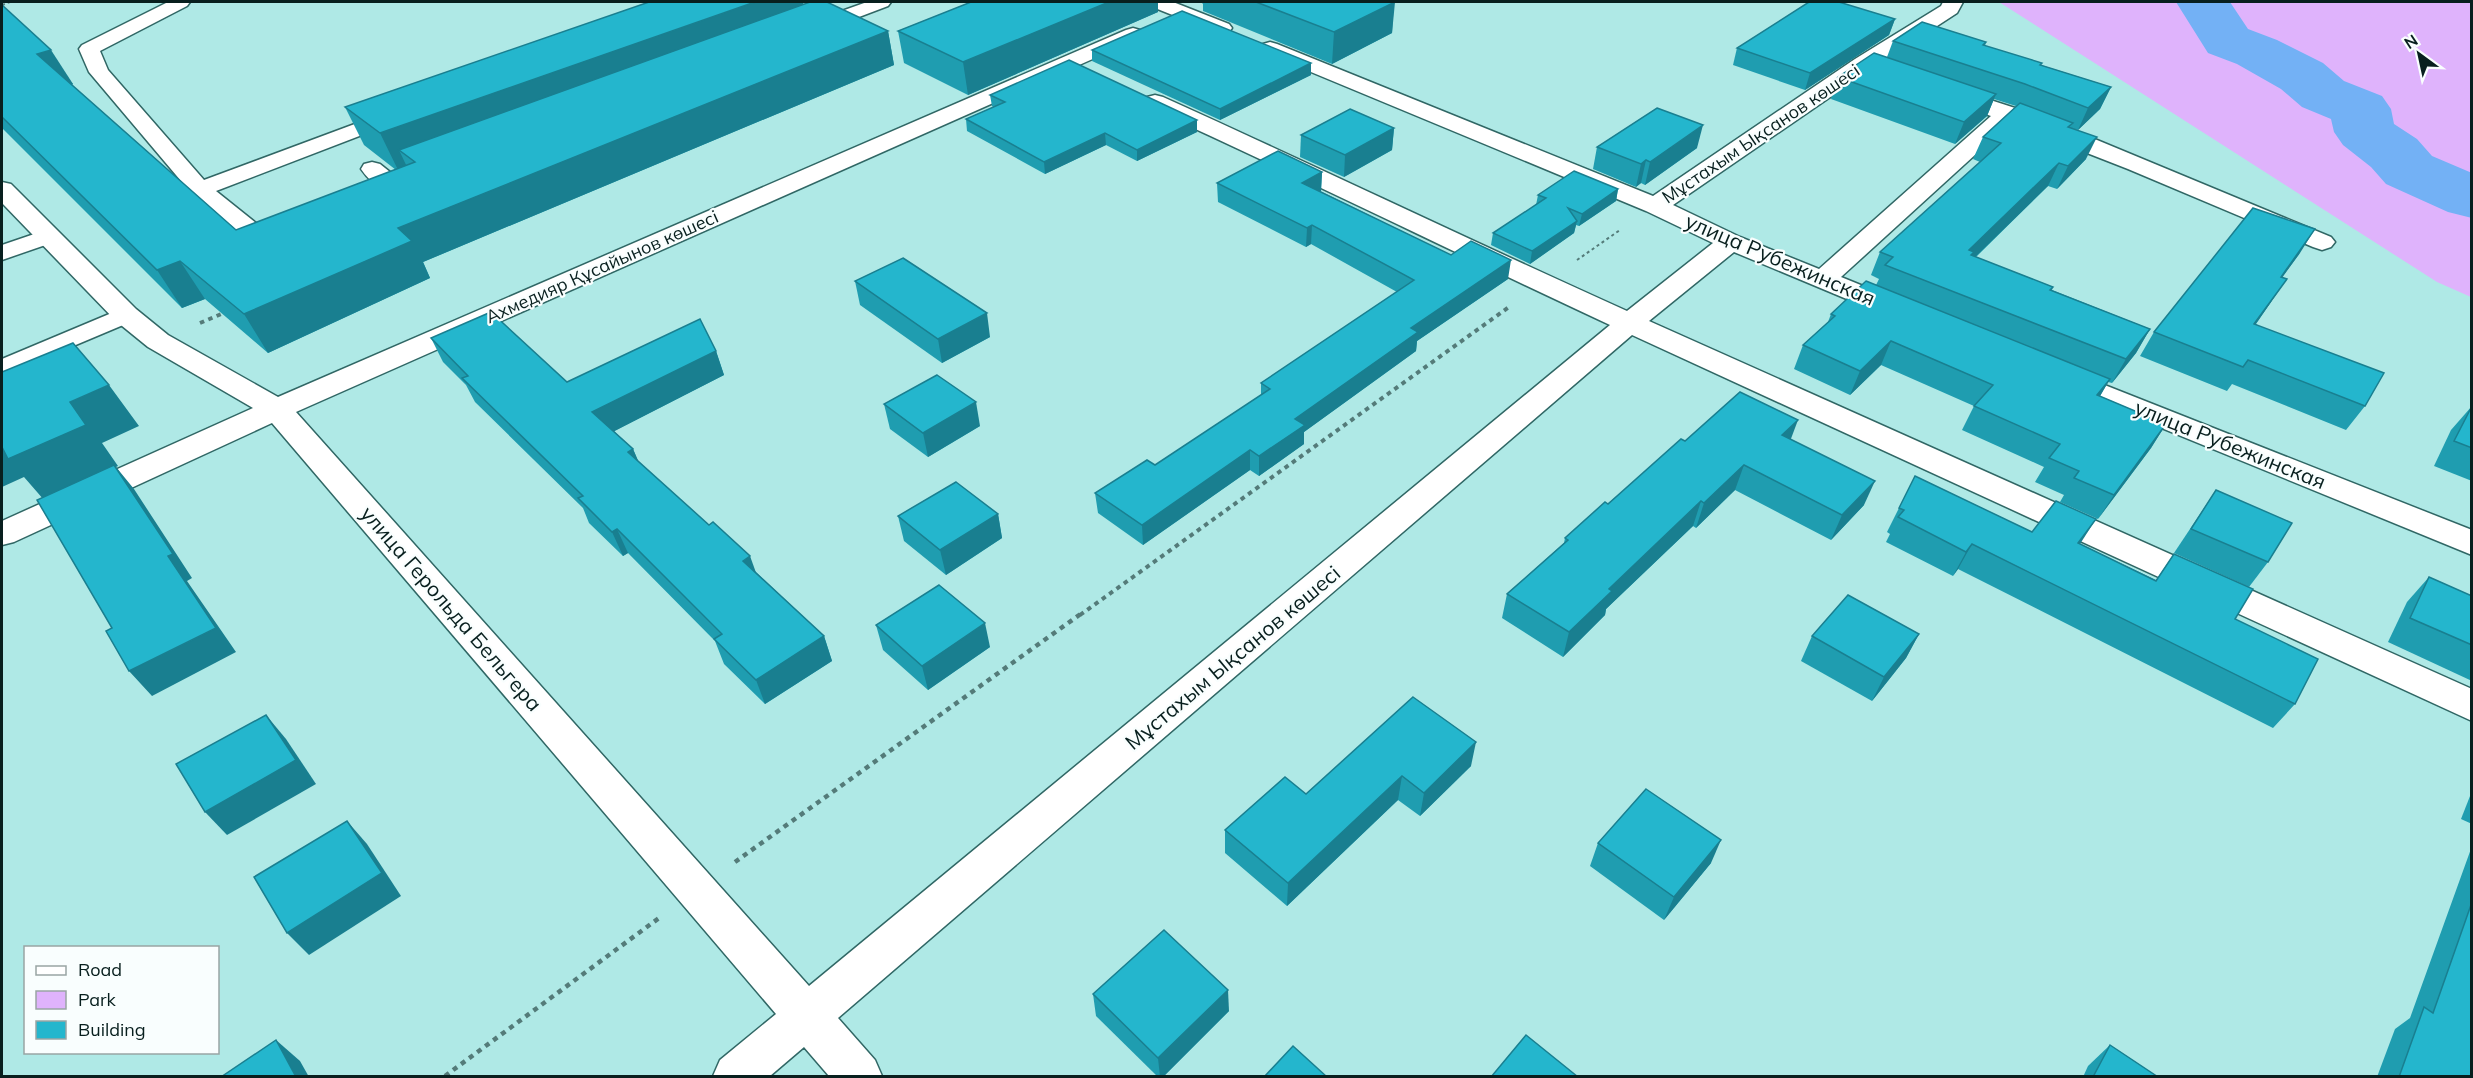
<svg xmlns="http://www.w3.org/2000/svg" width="2473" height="1078" viewBox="0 0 2473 1078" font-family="Mulish,sans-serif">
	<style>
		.green { fill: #dfb3fc }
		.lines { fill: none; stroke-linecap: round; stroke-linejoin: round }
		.river { fill: #73b1f5; fill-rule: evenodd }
		.service-casing { stroke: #306765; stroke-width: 3 }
		.minor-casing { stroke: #306765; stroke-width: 3 }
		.path-far2 { stroke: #547b79; stroke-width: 2; stroke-dasharray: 3 3; stroke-linecap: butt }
		.path-far1 { stroke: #547b79; stroke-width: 4; stroke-dasharray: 4.5 4.5; stroke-linecap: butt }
		.path { stroke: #547b79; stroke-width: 4.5; stroke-dasharray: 5 5; stroke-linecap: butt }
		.service { fill: #fff; fill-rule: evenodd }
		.minor { fill: #fff; fill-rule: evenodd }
		.wall { fill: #1f9db0 }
		.shaded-wall { fill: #197f90 }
		.building { fill: #24b6cd; stroke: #197f90; stroke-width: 1.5 }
		.labels { text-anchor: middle; stroke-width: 4.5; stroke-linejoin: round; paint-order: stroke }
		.far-street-label { font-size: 18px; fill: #081f1e; stroke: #f9fefe }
		.street-label { font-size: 21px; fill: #081f1e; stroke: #f9fefe }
	</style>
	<rect width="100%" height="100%" fill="#afe9e6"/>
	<polygon class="green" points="1999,2 2471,2 2471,297 2437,282"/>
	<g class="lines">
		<polygon class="river" points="2176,2 2230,2 2248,29 2277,40 2323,63 2344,81 2382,96 2391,109 2394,124 2417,139 2432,156 2472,173 2472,218 2448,212 2386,184 2371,167 2343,145 2334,132 2331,119 2302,107 2281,89 2237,64 2208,53"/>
		<defs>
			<g id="service">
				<polygon points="168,2 190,2 187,6 100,51 108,70 204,180 387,112 394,110 401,112 404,116 401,120 216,191 276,239 280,244 276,249 268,251 260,249 192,194 89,72 79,49 82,45"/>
				<polygon points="867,2 891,2 888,6 822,31 808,31 806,27 808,23"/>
				<path d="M372 162 380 164 395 176 415 169 423 171 426 176C422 182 417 183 410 186 388 194 375 189 361 169L364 164Z"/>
				<polygon points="49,229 57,231 61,236 57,241 2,260 2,245"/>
				<polygon points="126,307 135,310 139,315 135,320 2,376 2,359"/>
			</g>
			<g id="minor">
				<polygon points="1147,2 1173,2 1229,24 1232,28 1229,32 1222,34 1215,32 1150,6"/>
				<path d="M1943 2H1963L1957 13 1871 69 1673 205 1740 237 1819 269 1991 116 1939 98 1936 93 1939 88 1947 86 2015 108 2097 140 2331 237 2335 242 2331 247 2322 250 2313 247 2128 169 2010 123 1841 277 1905 303 1909 309 1905 315 1895 317 1885 315 1734 252 1649 321 2472 689V721L1632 335 838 1018 875 1060 882 1076H829L804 1047 770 1076H713L720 1060 776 1014 272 423 14 542 2 545V521L253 408 148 347 116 321 2 203V182L11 184 136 309 168 335 278 397 1126 30 1133 28 1140 30 1143 34 1140 38 296 412 809 986 1610 325C1455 253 1302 177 1147 107L1144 102 1147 97 1155 95 1163 97C1318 167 1471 241 1627 311L1713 243 1646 211 1263 52 1260 48 1263 44 1270 42 1277 44 1653 196 1855 59 1941 6Z"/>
				<polygon points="2059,367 2472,530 2472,555 2049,382 2044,376 2049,370"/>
			</g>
		</defs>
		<use href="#service" class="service-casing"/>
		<use href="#minor" class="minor-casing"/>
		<g class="path-far2">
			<polyline points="2,5 10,2"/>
			<polyline points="1577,260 1620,230"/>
		</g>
		<g class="path-far1">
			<polyline points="200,323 226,312"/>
			<polyline points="1080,615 1509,307"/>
		</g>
		<g class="path">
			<polyline points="735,862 1082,613"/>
			<polyline points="445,1076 659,918"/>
		</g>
		<use href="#service" class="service"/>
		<use href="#minor" class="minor"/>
	</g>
	<g class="wall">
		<polygon points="971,2 1158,2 1158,12 968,95 904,63 898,31"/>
		<polygon points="1201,2 1394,2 1392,33 1332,64 1203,11 1203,4"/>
		<polygon points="803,4 888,31 894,65 423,262 430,278 268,353 205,299 182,308 2,128 2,5 73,84 72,85 236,230 396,170 364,145 345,107"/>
		<polygon points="1895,19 1889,35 1805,90 1733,65 1737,48"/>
		<polygon points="1893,41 1986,42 1985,46 2041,65 2111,87 2100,109 2078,130 2070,128 2086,159 2057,189 2048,186 1976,257 2053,287 2052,290 2150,329 2136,353 2112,383 2108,382 2100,396 2166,424 2151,448 2098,519 2060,502 2064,495 2035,482 2044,467 1962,430 1974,406 1881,365 1850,395 1794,369 1803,345 1828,322 1831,314 1876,285 1879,279 1871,275 1880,252 1980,162 1973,159 1983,137 2016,106 1994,99 1987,116 1955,144 1831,99 1838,77 1887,57"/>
		<polygon points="1092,50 1311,75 1220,120 1092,61"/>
		<polygon points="990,95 1197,120 1197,132 1137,161 1106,145 1045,174 967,131 966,119 993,107 992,106"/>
		<polygon points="1394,128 1392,150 1344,177 1300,157 1301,135"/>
		<polygon points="1597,147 1697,148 1645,185 1641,183 1636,187 1593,169"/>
		<polygon points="1322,172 1321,191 1320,191 1451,255 1508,279 1417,341 1416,351 1304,432 1304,444 1259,476 1250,470 1143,545 1098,513 1095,493 1155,465 1261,395 1261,383 1397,292 1311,244 1306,247 1218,202 1217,183"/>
		<polygon points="1618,189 1616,201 1579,226 1576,225 1574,233 1530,264 1491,245 1493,233 1536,205 1538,195"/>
		<polygon points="2300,253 2282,277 2271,302 2256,324 2365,406 2346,430 2232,384 2227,391 2140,356 2154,332"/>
		<polygon points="855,281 990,337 942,363 860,305"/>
		<polygon points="431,338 567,382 716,351 724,375 614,431 633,449 638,461 824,636 832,661 765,704 724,664 715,641 628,553 623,556 589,523 583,508 475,402 466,385 443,362"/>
		<polygon points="884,404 980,426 928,457 890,429"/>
		<polygon points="2472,406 2472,481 2434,466 2451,430"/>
		<polygon points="1791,439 1864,505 1831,540 1735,490 1696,528 1693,526 1606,609 1605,615 1563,657 1502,618 1507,594 1564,543 1565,538 1685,441"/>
		<polygon points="1915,476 2032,532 2080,544 2156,580 2174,554 2235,619 2295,704 2273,728 1958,569 1953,576 1886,542 1890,534 1887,532"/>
		<polygon points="2216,490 2268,562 2249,587 2174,553"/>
		<polygon points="998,514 1002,538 946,575 904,541 898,516"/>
		<polygon points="2429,577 2472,596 2472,681 2388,642 2407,602"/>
		<polygon points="876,625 990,647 928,690 883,650"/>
		<polygon points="1919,634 1906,658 1872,701 1801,661 1812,636"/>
		<polygon points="1413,697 1471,766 1420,816 1398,800 1287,906 1225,853 1225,830 1306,794"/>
		<polygon points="2472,791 2472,824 2461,819"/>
		<polygon points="1598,843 1711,863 1664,920 1590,866"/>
		<polygon points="2472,846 2472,1077 2377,1077 2395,1029 2410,1018"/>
		<polygon points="1093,994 1229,1011 1163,1077 1158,1077 1096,1016"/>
		<polygon points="2110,1045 2158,1077 2083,1077 2088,1066"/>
	</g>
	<g class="shaded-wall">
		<polygon points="755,2 803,2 807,22 399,150 408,169 399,172 380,133"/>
		<polygon points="1109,2 1158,2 1158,12 968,95 963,62"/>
		<polygon points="1395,2 1392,33 1332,64 1334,32"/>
		<polygon points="1895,19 1889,35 1805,90 1810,73"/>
		<polygon points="888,31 894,65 423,262 430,278 268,353 244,314 398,228"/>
		<polygon points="51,50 73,84 59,89 37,54"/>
		<polygon points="1311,63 1311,75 1220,120 1220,109"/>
		<polygon points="2111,87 2100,109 2078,130 2088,108"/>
		<polygon points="1996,94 1987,116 1955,144 1964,122"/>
		<polygon points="1197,120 1197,132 1137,161 1137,150"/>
		<polygon points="1703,125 1697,148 1645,185 1650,162"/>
		<polygon points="1394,128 1392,150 1344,177 1345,155"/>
		<polygon points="1105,133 1106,145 1045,174 1044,162"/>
		<polygon points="2097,137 2086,159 2057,189 2068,166"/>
		<polygon points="1646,160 1641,183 1636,187 1641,164"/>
		<polygon points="2059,163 2048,186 1969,263 1969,250"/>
		<polygon points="1322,172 1321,191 1301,202 1302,183"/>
		<polygon points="1618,189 1616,201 1579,226 1582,214"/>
		<polygon points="1577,221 1574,233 1530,264 1532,251"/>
		<polygon points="1312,225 1311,244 1306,247 1307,228"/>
		<polygon points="2315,229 2300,253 2266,300 2281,277"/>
		<polygon points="1511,260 1508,279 1417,341 1416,351 1304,432 1304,444 1259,476 1259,456 1295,419 1411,328"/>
		<polygon points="180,261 205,299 182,308 157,270"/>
		<polygon points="2287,279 2239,348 2254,324"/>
		<polygon points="987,313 990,337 942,363 938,339"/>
		<polygon points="2150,329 2136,353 2112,383 2126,359"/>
		<polygon points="1891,341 1881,365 1850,395 1860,371"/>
		<polygon points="716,351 724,375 603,437 592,412"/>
		<polygon points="2110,379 2096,403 2097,395"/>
		<polygon points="109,385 139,426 102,443 118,466 116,467 134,489 192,578 187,581 236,652 152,696 129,671 216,628 44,500 24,477 2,487 2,443 70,402"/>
		<polygon points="976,402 980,426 928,457 923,433"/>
		<polygon points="1798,420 1789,444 1782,435"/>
		<polygon points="2166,424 2151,448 2098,519 2114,495"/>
		<polygon points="633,449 644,474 628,452"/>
		<polygon points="1250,450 1250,470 1143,545 1142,525"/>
		<polygon points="1744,465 1735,490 1696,528 1704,503"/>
		<polygon points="1875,481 1864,505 1831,540 1842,515"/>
		<polygon points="1701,501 1693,526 1606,609 1605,615 1563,657 1569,632 1609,589"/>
		<polygon points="998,514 1002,538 946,575 940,550"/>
		<polygon points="2096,519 2080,544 2078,543"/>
		<polygon points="617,529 628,553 623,556 612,532"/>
		<polygon points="1972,544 1958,569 1953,576 1966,552"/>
		<polygon points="750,556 759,581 743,561"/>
		<polygon points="985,623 990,647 928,690 922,666"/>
		<polygon points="1919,634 1906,658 1872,701 1884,677"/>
		<polygon points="824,636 832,661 765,704 756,680"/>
		<polygon points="266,715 286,739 316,784 227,835 205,812"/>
		<polygon points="1476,742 1471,766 1420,816 1424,793"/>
		<polygon points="1402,776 1398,800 1287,906 1288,883"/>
		<polygon points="347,821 367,844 401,896 309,955 287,933"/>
		<polygon points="1721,840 1711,863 1664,920 1674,897"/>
		<polygon points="1228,990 1229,1011 1163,1077 1160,1077 1158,1058"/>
		<polygon points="276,1040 300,1061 309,1077 296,1077"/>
	</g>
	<g class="building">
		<polygon points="649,2 755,2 380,133 345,107"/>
		<polygon points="810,2 827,2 888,31 398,228 412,241 244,314 180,261 157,270 2,117 2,5 51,50 37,54 236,230 415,162 399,150"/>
		<polygon points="971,2 1109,2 963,62 898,31"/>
		<polygon points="1256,2 1395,2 1334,32"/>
		<polygon points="1809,2 1839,2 1895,19 1810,73 1737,48"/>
		<polygon points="1182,11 1311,63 1220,109 1092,50"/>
		<polygon points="1922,22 1986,42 1983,45 2042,63 2040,65 2111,87 2088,108 2025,84 1893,41"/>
		<polygon points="1874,53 1996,94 1964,122 1838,77"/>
		<polygon points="1069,60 1197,120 1137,150 1105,133 1044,162 966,119 1005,102 990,95"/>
		<polygon points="2020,103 2073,123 2068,127 2097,137 2068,166 2059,163 1969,250 1974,252 1971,255 2053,287 2050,290 2150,329 2126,359 1885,265 1893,257 1880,252 2001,143 1983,137"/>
		<polygon points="1657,108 1703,125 1650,162 1646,160 1641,164 1597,147"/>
		<polygon points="1350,109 1394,128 1345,155 1301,135"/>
		<polygon points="1278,151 1322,172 1302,183 1451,255 1471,241 1511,260 1411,328 1418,332 1295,419 1305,425 1259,456 1250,450 1142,525 1095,493 1147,460 1155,465 1270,389 1261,383 1414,280 1312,225 1307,228 1217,183"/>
		<polygon points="1574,171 1618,189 1582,214 1568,208 1577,221 1532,251 1493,233 1546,198 1538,195"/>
		<polygon points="2253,208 2315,229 2281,277 2287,279 2254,324 2384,373 2365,406 2248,360 2243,367 2154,332"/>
		<polygon points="903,258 987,313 938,339 855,281"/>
		<polygon points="1866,281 2110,379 2097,395 2166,424 2114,495 2074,478 2079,471 2049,458 2060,444 1974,406 1993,385 1891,341 1860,371 1803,345 1835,316 1831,314"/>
		<polygon points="491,312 567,382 700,319 716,351 592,412 633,449 628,452 709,525 713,522 750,556 743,561 824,636 756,680 714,639 722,634 617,529 612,532 578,498 583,496 462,378 468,376 431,338"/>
		<polygon points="73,343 109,385 70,402 86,425 8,459 2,447 2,372"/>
		<polygon points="937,375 976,402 923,433 884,404"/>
		<polygon points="1740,392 1798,420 1782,435 1875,481 1842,515 1744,465 1704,503 1701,501 1609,589 1612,591 1569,632 1507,594 1568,540 1565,538 1605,502 1608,504 1681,439 1685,441"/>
		<polygon points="2472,406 2472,448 2454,441"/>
		<polygon points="114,465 173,554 168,556 216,628 129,671 106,631 112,628 37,500"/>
		<polygon points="1915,476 2032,532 2056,501 2096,519 2078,543 2156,581 2174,554 2253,589 2235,619 2318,659 2295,704 1972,544 1966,552 1898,517 1904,510 1899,508"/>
		<polygon points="956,482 998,514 940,550 898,516"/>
		<polygon points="2216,490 2292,523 2268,562 2191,529"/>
		<polygon points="2429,577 2472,596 2472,645 2410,618"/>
		<polygon points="939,585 985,623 922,666 876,625"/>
		<polygon points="1848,595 1919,634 1884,677 1812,636"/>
		<polygon points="1413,697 1476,742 1424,793 1402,776 1288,883 1225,830 1285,777 1306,794"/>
		<polygon points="266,715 296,760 205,812 176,764"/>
		<polygon points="1646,789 1721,840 1674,897 1598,843"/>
		<polygon points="347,821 382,873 287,933 254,877"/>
		<polygon points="2472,902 2472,1077 2399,1077 2424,1007 2433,1013"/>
		<polygon points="1164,930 1228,990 1158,1058 1093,994"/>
		<polygon points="1526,1035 1578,1077 1491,1077"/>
		<polygon points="276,1040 296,1077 221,1077"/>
		<polygon points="2110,1045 2158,1077 2093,1077"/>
		<polygon points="1293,1046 1327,1077 1264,1077"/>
	</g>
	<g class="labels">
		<g class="far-street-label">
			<text transform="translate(1761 134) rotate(-34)" y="6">Мұстахым Ықсанов көшесі</text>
			<text transform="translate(602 267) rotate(-24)" y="6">Ахмедияр Құсайынов көшесі</text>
		</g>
		<g class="street-label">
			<text transform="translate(1780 260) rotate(23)" y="7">улица Рубежинская</text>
			<text transform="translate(2230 445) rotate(22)" y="7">улица Рубежинская</text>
			<text transform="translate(451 609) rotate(49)" y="7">улица Герольда Бельгера</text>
			<text transform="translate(1233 658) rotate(-40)" y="7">Мұстахым Ықсанов көшесі</text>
		</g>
	</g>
	<rect width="2473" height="1078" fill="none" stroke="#081f1e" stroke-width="6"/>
	<rect x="24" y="946" width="195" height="108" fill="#f9fefe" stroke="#99a5a4" stroke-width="1.5"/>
	<rect x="36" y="966" width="30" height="9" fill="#ffffff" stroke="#99a5a4" stroke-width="1.5"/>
	<text x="78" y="976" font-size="18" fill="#081f1e">Road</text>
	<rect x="36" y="991" width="30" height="18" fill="#dfb3fc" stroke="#99a5a4" stroke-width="1.5"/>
	<text x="78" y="1006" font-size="18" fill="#081f1e">Park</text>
	<rect x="36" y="1021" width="30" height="18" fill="#24b6cd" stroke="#99a5a4" stroke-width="1.5"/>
	<text x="78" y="1036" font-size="18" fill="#081f1e">Building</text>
	<g transform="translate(2419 54) rotate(327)" stroke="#f9fefe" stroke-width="4.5" paint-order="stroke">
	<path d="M0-4.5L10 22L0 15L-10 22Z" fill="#081f1e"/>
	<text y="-9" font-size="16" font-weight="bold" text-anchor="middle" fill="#081f1e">N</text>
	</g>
</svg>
